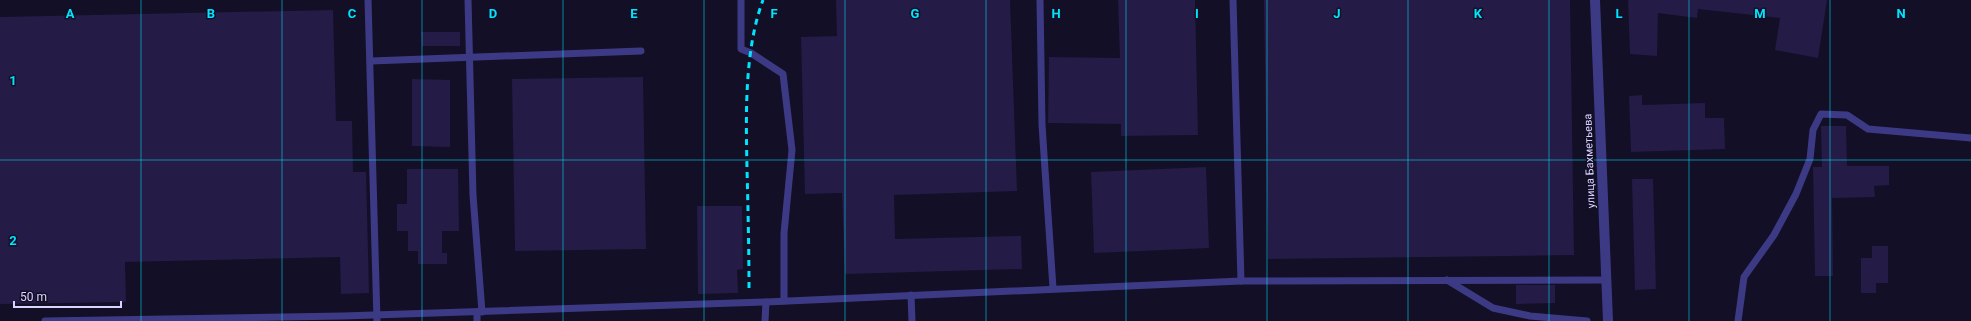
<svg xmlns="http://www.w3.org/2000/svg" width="1971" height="321" viewBox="0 0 1971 321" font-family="Roboto,sans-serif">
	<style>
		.building { fill: #241b47 }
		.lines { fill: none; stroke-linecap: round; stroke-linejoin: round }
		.service { stroke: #3d3a85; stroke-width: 7 }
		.tertiary { stroke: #3d3a85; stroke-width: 10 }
		.rail { stroke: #00e5ff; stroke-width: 3; stroke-dasharray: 6 5; stroke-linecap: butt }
		.grid { fill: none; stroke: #00e5ff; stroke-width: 1; stroke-opacity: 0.55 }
		.labels { text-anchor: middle; stroke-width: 3; stroke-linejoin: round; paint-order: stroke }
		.street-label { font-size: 11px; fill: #d9d4ff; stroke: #130f26 }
		.grid-label { font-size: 13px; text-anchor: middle; font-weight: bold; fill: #00e5ff; stroke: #130f26; stroke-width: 3; stroke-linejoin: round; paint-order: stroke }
	</style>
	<rect width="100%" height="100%" fill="#130f26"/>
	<g class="building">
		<polygon points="836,0 1010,0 1017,191 894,195 895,239 1021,236 1022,269 845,274 842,193 805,194 801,37 837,36"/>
		<polygon points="1118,0 1195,0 1198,135 1121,136 1121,124 1048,123 1049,57 1120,58"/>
		<polygon points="1264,0 1570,0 1574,255 1268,259"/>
		<polygon points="1628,0 1827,0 1818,58 1775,50 1780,18 1698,9 1697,18 1658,13 1657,56 1630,54"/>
		<polygon points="333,10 336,121 352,121 353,172 366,172 369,293 341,294 340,257 125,262 126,302 0,304 0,17"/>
		<polygon points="421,32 460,32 460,46 422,46"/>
		<polygon points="643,77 646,249 515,251 512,79"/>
		<polygon points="412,79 450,80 450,147 412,146"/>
		<polygon points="1642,95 1642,105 1705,103 1705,118 1724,118 1725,149 1631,152 1629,96"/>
		<polygon points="1821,126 1846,126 1847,166 1889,166 1889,185 1874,186 1875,197 1832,198 1833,276 1815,276 1813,167 1822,167"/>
		<polygon points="1206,167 1209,248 1094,253 1091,172"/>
		<polygon points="407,169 458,169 459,231 442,231 442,253 447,253 447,264 418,264 418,251 408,251 408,231 397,231 397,204 407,204"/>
		<polygon points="1632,179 1653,179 1656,289 1635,290"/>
		<polygon points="697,206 742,206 743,269 737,270 738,293 698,294"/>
		<polygon points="1872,246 1888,246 1888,283 1876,283 1876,293 1861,293 1861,258 1872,258"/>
		<polygon points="1516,285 1555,285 1555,303 1516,304"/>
	</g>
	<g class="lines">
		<g class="service">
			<polyline points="368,0 377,321"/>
			<polyline points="468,0 473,195 482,312"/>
			<polyline points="741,0 741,49 751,53 783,74 792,150 784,233 784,301"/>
			<polyline points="1040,0 1042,125 1053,288"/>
			<polyline points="1233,0 1241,281"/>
			<polyline points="371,61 641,51"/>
			<polyline points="1447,280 1493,308 1530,316 1587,321"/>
			<polyline points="911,295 912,321"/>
			<polyline points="477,312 477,321"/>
			<polyline points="45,321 343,316 766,302 1241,281 1606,280"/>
			<polyline points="765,321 766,302"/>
			<polyline points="1738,321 1744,277 1774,235 1796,194 1810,159 1813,130 1821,114 1847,115 1868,129 1971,138"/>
		</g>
		<polyline class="tertiary" points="1595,0 1608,321"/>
		<path class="rail" d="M749 288C749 248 748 209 747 169 746 116 744 51 763 0"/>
	</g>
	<path class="grid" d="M141 0V321M282 0V321M422 0V321M563 0V321M704 0V321M845 0V321M986 0V321M1126 0V321M1267 0V321M1408 0V321M1549 0V321M1689 0V321M1830 0V321M0 160H1971"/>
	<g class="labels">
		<g class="street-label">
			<text transform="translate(1589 161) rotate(-92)" y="4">улица Бахметьева</text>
		</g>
	</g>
	<g class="grid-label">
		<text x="70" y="18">A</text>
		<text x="211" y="18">B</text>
		<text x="352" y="18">C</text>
		<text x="493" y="18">D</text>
		<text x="634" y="18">E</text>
		<text x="774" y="18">F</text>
		<text x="915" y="18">G</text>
		<text x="1056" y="18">H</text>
		<text x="1197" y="18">I</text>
		<text x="1337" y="18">J</text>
		<text x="1478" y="18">K</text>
		<text x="1619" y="18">L</text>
		<text x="1760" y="18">M</text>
		<text x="1901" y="18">N</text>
		<text x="13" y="85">1</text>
		<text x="13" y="245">2</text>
	</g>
	<path d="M14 301v6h107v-6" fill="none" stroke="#d9d4ff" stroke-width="2"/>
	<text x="20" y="301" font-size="12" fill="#d9d4ff" stroke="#130f26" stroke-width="3" paint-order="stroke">50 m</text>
</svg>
